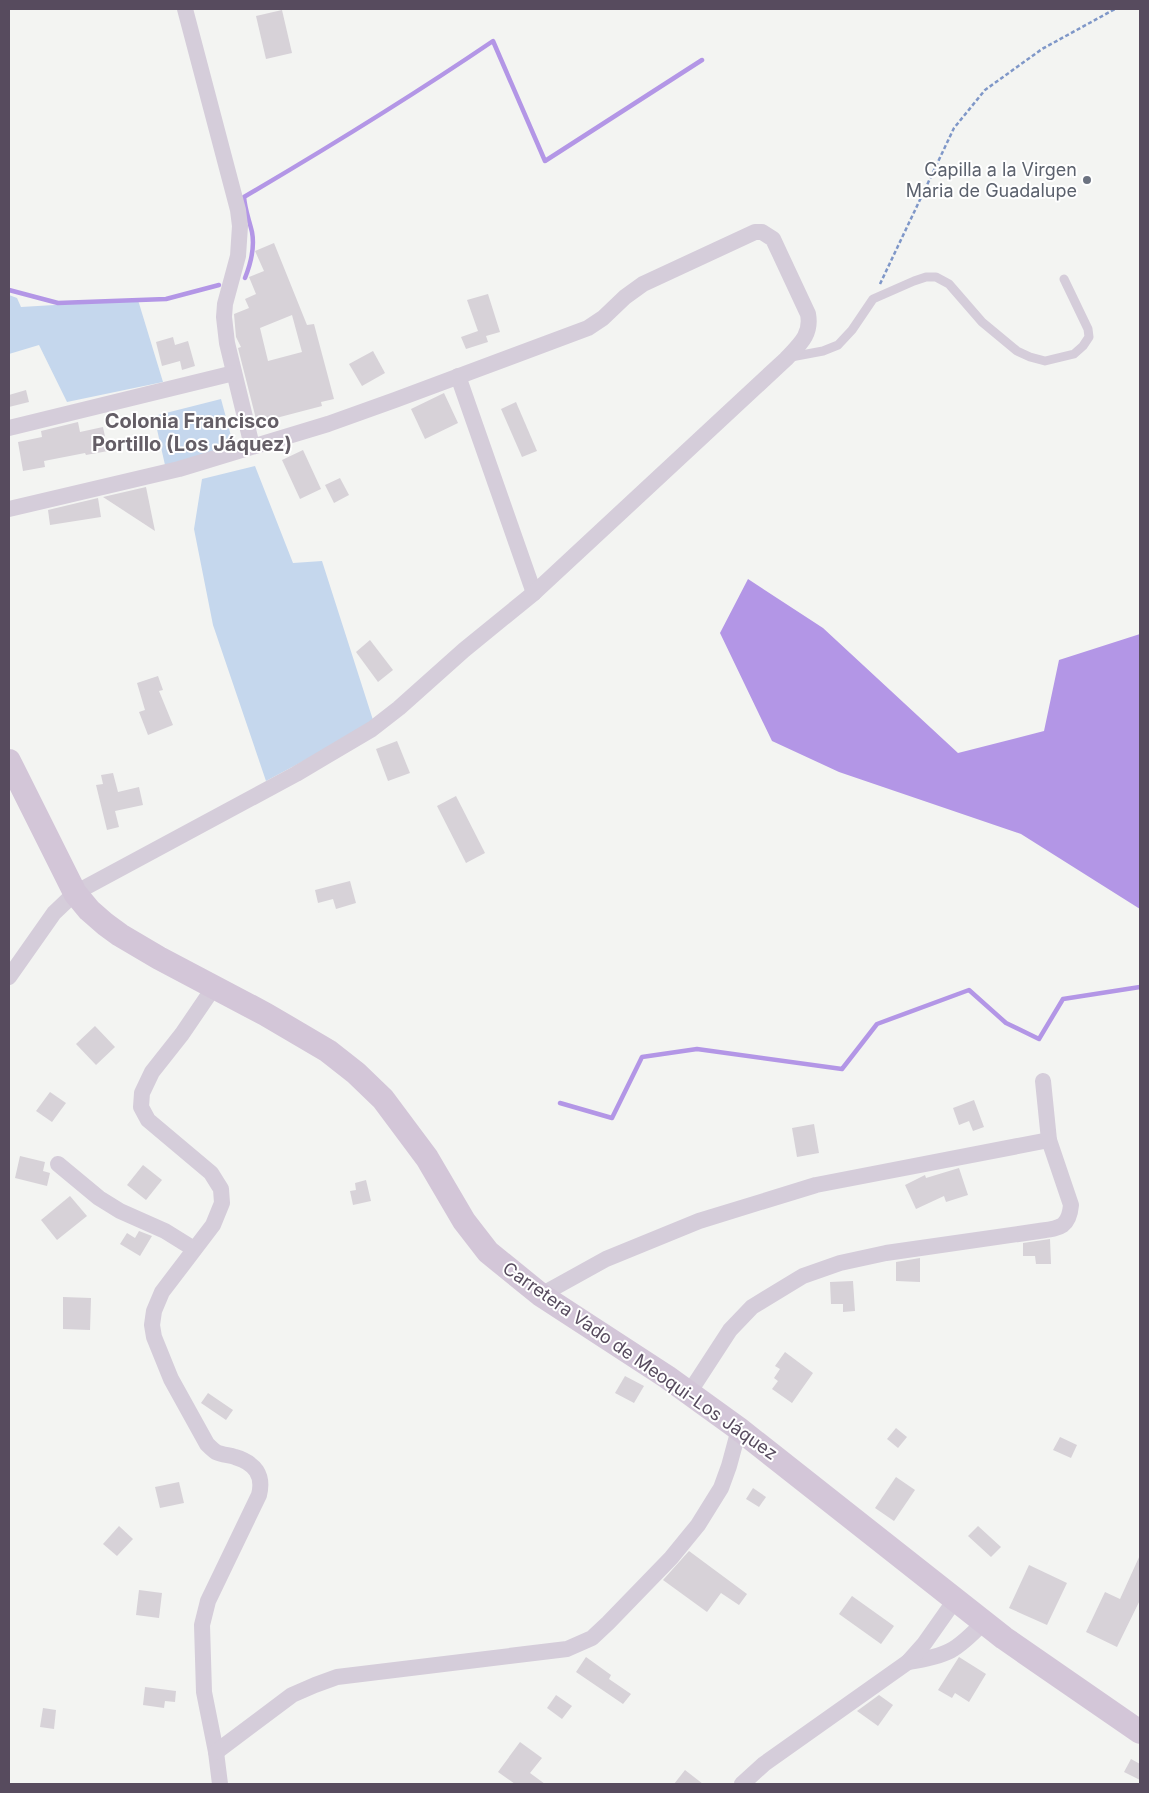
<svg xmlns="http://www.w3.org/2000/svg" width="1149" height="1793" viewBox="0 0 1149 1793" font-family="Inter,sans-serif">
	<style>
		.green { fill: #c5d7ed }
		.water { fill: #b396e6 }
		.lines { fill: none; stroke-linecap: round; stroke-linejoin: round }
		.stream { stroke: #b396e6; stroke-width: 4.5 }
		.building { fill: #d7d2d8; fill-rule: evenodd }
		.path { stroke: #7f97c8; stroke-width: 2.5; stroke-dasharray: 4 2.5; stroke-linecap: butt }
		.lane { stroke: #d5cdda; stroke-width: 9 }
		.street { stroke: #d5cdda; stroke-width: 16 }
		.secondary { stroke: #d3c6d8; stroke-width: 24 }
		.worship-dot { fill: #6b7280; stroke: #fff; stroke-width: 2 }
		.labels { text-anchor: middle; stroke-width: 4; stroke-linejoin: round; paint-order: stroke }
		.worship-label { font-size: 18px; fill: #5b616d; stroke: #fff; text-anchor: end }
		.street-label { font-size: 18px; fill: #574b5e; stroke: #fff }
		.quarter-label { font-size: 20px; font-weight: bold; fill: #645e66; stroke: #fff }
	</style>
	<rect width="100%" height="100%" fill="#f3f4f2"/>
	<g class="green">
		<polygon points="9,295 17,298 21,307 138,300 163,382 67,402 39,345 9,354"/>
		<polygon points="221,399 234,447 165,465 154,416"/>
		<polygon points="255,466 293,563 322,561 373,720 324,750 266,781 213,625 194,529 202,479"/>
	</g>
	<polygon class="water" points="748,579 823,628 958,753 1044,731 1059,660 1140,634 1140,909 1021,834 839,772 772,741 720,633"/>
	<g class="lines">
		<g class="stream">
			<path d="M245 278C251 263 255 248 252 232 249 219 245 210 244 197 329 147 412 96 493 41L545 161 702 60"/>
			<polyline points="9,290 58,303 166,299 219,285"/>
			<polyline points="560,1103 612,1118 642,1057 697,1049 842,1069 877,1024 969,990 1006,1023 1039,1039 1063,999 1140,987"/>
		</g>
	</g>
	<g class="building">
		<polygon points="282,10 292,53 266,59 256,16"/>
		<path d="M274 243 307 325 314 324 334 399 321 402 322 406 257 423 238 348 241 347 236 337 234 314 249 308 245 299 256 294 249 277 264 271 255 251ZM292 315 302 352 268 361 260 328Z"/>
		<polygon points="488,294 500,332 486,336 488,342 466,349 461,337 478,331 467,300"/>
		<polygon points="173,337 175,345 188,341 195,366 182,370 180,361 162,366 156,342"/>
		<polygon points="373,351 385,373 362,386 349,364"/>
		<polygon points="26,390 29,402 9,407 9,395"/>
		<polygon points="444,393 458,423 425,439 411,409"/>
		<polygon points="516,402 537,451 522,457 501,409"/>
		<polygon points="78,422 80,432 103,427 108,451 86,455 85,453 44,461 45,467 23,471 18,442 42,437 41,431"/>
		<polygon points="303,450 321,489 300,499 282,460"/>
		<polygon points="340,478 349,495 334,503 325,485"/>
		<polygon points="146,487 155,531 103,497"/>
		<polygon points="98,498 101,517 50,525 48,510"/>
		<polygon points="370,640 393,670 378,682 356,652"/>
		<polygon points="158,676 163,690 159,691 173,725 148,735 139,712 145,710 137,683"/>
		<polygon points="397,741 410,773 388,781 376,749"/>
		<polygon points="113,773 118,792 139,787 143,805 115,811 119,827 107,830 96,785 103,784 101,775"/>
		<polygon points="456,796 485,853 466,863 437,806"/>
		<polygon points="350,881 356,903 336,909 333,899 318,903 315,890"/>
		<polygon points="95,1026 115,1047 96,1065 76,1044"/>
		<polygon points="50,1092 66,1103 52,1122 36,1111"/>
		<polygon points="974,1100 984,1127 973,1131 969,1121 959,1125 953,1108"/>
		<polygon points="814,1124 819,1153 797,1157 792,1128"/>
		<polygon points="20,1156 45,1162 43,1171 50,1173 47,1186 15,1178"/>
		<polygon points="143,1165 162,1180 146,1200 127,1185"/>
		<polygon points="959,1168 968,1195 946,1202 944,1196 916,1209 905,1185 925,1175 926,1178"/>
		<polygon points="366,1180 371,1201 353,1205 350,1191 356,1190 355,1183"/>
		<polygon points="70,1196 87,1216 57,1240 41,1220"/>
		<polygon points="139,1231 152,1236 140,1256 120,1244 127,1233 135,1238"/>
		<polygon points="1050,1239 1051,1264 1036,1264 1035,1256 1023,1256 1023,1243"/>
		<polygon points="920,1258 920,1282 896,1281 896,1262"/>
		<polygon points="853,1281 855,1311 843,1312 843,1304 831,1304 830,1282"/>
		<polygon points="63,1297 91,1298 90,1330 63,1329"/>
		<polygon points="785,1352 813,1373 792,1403 772,1389 778,1381 774,1378 780,1369 775,1366"/>
		<polygon points="625,1376 644,1386 634,1403 615,1393"/>
		<polygon points="208,1393 233,1410 226,1420 201,1403"/>
		<polygon points="896,1428 907,1437 898,1448 887,1439"/>
		<polygon points="1060,1437 1077,1445 1071,1458 1053,1450"/>
		<polygon points="896,1477 915,1490 894,1521 875,1508"/>
		<polygon points="179,1482 184,1503 160,1508 155,1487"/>
		<polygon points="753,1488 766,1497 759,1507 746,1499"/>
		<polygon points="119,1526 133,1539 117,1556 103,1544"/>
		<polygon points="978,1526 1001,1547 991,1557 968,1536"/>
		<polygon points="689,1551 747,1594 739,1605 721,1593 707,1612 663,1580"/>
		<polygon points="1140,1555 1140,1600 1117,1647 1086,1632 1105,1592 1120,1599"/>
		<polygon points="1029,1565 1067,1583 1047,1625 1009,1608"/>
		<polygon points="139,1590 162,1593 159,1618 136,1615"/>
		<polygon points="852,1596 894,1626 881,1644 839,1614"/>
		<polygon points="586,1657 611,1675 609,1679 631,1694 623,1704 576,1672"/>
		<polygon points="959,1657 986,1674 969,1702 955,1693 952,1698 938,1690"/>
		<polygon points="145,1687 176,1691 175,1702 165,1701 164,1708 143,1705"/>
		<polygon points="556,1695 572,1706 562,1719 547,1708"/>
		<polygon points="879,1695 893,1705 878,1726 857,1711"/>
		<polygon points="43,1708 56,1710 54,1729 40,1727"/>
		<polygon points="520,1742 542,1758 530,1773 545,1784 515,1784 498,1772"/>
		<polygon points="1131,1759 1140,1764 1140,1780 1124,1772"/>
		<polygon points="685,1770 703,1784 674,1784"/>
	</g>
	<g class="lines">
		<polyline class="path" points="880,284 954,128 985,90 1042,49 1115,9"/>
		<polyline class="lane" points="791,357 823,351 838,345 852,330 873,299 914,281 926,277 936,277 949,284 982,322 1017,351 1030,357 1045,361 1074,354 1083,346 1089,337 1088,329 1064,279"/>
		<g class="street">
			<polyline points="185,9 238,210 240,226 238,256 225,304 224,317 227,343 252,446"/>
			<polyline points="458,376 534,593"/>
			<polyline points="9,428 234,373"/>
			<path d="M9 509 179 469 328 424 395 400 588 328 603 318 625 297 643 284 755 232H762L773 239 808 314C812 335 799 345 786 359L534 593 464 650 399 708 372 729 296 774 75 893 54 913 9 977"/>
			<path d="M214 987 182 1034 152 1072 142 1093 141 1107 148 1120 211 1173 221 1189 222 1203 213 1225 162 1292 154 1311 152 1325 154 1337 171 1379 207 1444C210 1447 213 1450 216 1452 222 1455 229 1455 235 1457 255 1463 264 1475 259 1495L208 1601 202 1625 204 1692 216 1752 220 1784"/>
			<polyline points="58,1164 99,1198 120,1211 165,1231 194,1249"/>
			<polyline points="541,1295 606,1259 699,1221 816,1185 1049,1140"/>
			<path d="M689 1393 730 1330 752 1307 803 1276 840 1263 886 1253 1039 1231C1059 1228 1069 1228 1071 1205L1049 1140 1043 1081"/>
			<path d="M908 1662C948 1656 956 1651 984 1622"/>
			<polyline points="216,1752 292,1695 315,1685 337,1677 567,1649 592,1638 608,1623 671,1558 698,1525 721,1488 729,1466 739,1429"/>
			<polyline points="742,1784 764,1764 908,1662 924,1644 955,1600"/>
		</g>
		<polyline class="secondary" points="9,761 75,893 89,910 105,924 120,935 159,958 265,1014 328,1051 356,1073 383,1099 427,1158 464,1221 488,1252 541,1295 667,1377 739,1429 1004,1638 1140,1732"/>
	</g>
	<circle class="worship-dot" cx="1087" cy="180" r="5"/>
	<g class="labels">
		<g class="worship-label">
			<text x="1077" y="176">Capilla a la Virgen<tspan x="1077" dy="21">Maria de Guadalupe</tspan></text>
		</g>
		<g class="street-label">
			<text transform="translate(640 1361) rotate(35)" y="6">Carretera Vado de Meoqui-Los Jáquez</text>
		</g>
		<g class="quarter-label">
			<text x="192" y="428">Colonia Francisco<tspan x="192" dy="23">Portillo (Los Jáquez)</tspan></text>
		</g>
	</g>
	<rect width="1149" height="1793" fill="none" stroke="#574b5e" stroke-width="20"/>
</svg>
